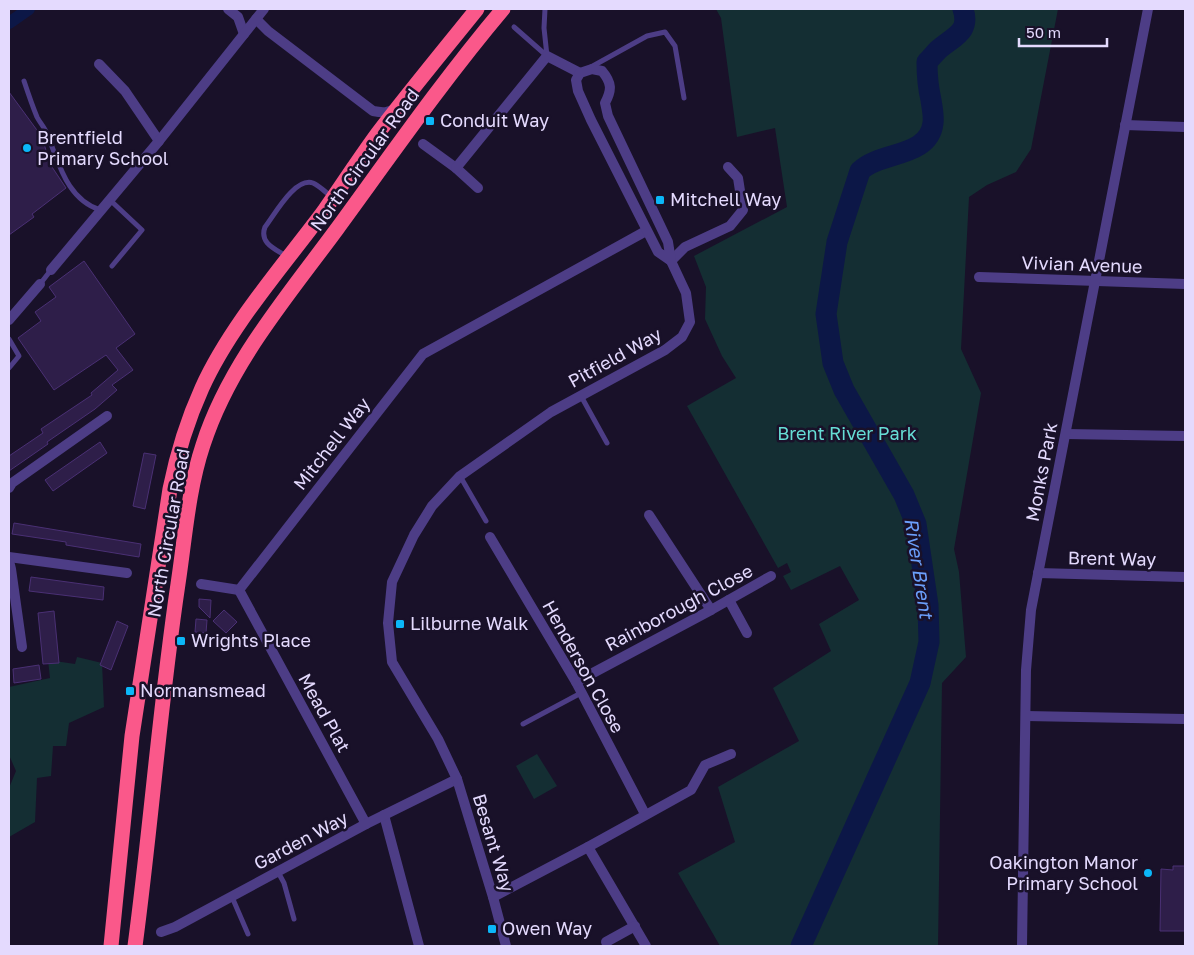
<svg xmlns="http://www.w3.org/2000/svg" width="1194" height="955" viewBox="0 0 1194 955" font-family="'Golos Text',sans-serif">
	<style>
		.green { fill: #142e33 }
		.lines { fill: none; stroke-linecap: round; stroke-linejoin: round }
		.canal { stroke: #0c1747; stroke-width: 12 }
		.river { stroke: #0c1747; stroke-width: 21 }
		.building { fill: #2e1e49; stroke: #4a3074 }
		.lane { stroke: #4d3d86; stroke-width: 5 }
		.street { stroke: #4d3d86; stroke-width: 10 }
		.highway { stroke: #fa588a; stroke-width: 15 }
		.poi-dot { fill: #0bb7f8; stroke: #191129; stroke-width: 2 }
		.labels { text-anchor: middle; stroke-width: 5; stroke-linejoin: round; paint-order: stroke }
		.poi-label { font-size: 18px; fill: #e4dafe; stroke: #191129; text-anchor: start }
		.street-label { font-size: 18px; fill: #e4dafe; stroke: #191129 }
		.park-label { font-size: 18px; fill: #66ddd5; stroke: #191129 }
		.water-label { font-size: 19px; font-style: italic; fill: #6b9ffb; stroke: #191129 }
	</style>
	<rect width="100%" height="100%" fill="#191129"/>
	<g class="green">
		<polygon points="716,9 1058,9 1031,149 1016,172 987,185 969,197 961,349 981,393 954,549 959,572 966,657 942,683 938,946 720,946 678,873 735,842 718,787 799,741 773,688 831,651 819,624 859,600 840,566 791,590 783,576 791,572 787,563 778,568 687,406 736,378 722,356 705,319 706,287 694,256 787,207 775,128 737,137 721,18"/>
		<polygon points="77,657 102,663 104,707 69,723 66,746 53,746 51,776 37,778 35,822 9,837 9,788 16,771 9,755 9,687 50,678 48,660 75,664"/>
		<polygon points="537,754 557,786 534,799 516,766"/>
	</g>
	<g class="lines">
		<polyline class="canal" points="9,23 29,9"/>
		<path class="river" d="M801 946 920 683 929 642 928 605 916 524 904 495 844 390 833 363 826 314 837 242 860 171C880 151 929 158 933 123 934 116 932 107 931 100 928 87 927 75 927 62 931 58 935 53 938 50 952 37 971 33 963 9"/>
	</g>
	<g class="building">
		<polygon points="9,92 42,137 50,164 66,188 32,214 34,217 9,235"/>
		<polygon points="84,261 135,334 116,348 133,370 112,385 117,390 95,409 47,442 48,444 9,471 9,456 43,433 41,429 92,395 91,393 118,370 106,355 54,390 18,338 41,321 35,312 56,297 49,287"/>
		<polygon points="100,442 107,453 53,491 45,480"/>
		<polygon points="144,453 156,455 145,509 133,506"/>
		<polygon points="14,523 141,544 139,557 66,545 66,542 12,534"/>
		<polygon points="31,577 104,587 103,600 29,591"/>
		<polygon points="199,599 211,600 210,618 199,607"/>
		<polygon points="224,610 237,622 226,633 213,621"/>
		<polygon points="54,611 59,663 43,664 38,613"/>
		<polygon points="196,619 207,620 206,633 195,632"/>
		<polygon points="117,621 128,626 111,670 100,665"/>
		<polygon points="39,665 41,679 14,683 13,669"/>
		<polygon points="1173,866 1185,866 1185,931 1160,931 1161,869 1173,870"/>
	</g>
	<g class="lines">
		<g class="lane">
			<polyline points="545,9 544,28 547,56"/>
			<polyline points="514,27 547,56"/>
			<polyline points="591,67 647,36 665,32 675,46 684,98"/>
			<path d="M24 81C28 93 32 105 37 117 40 123 45 128 47 134 59 162 66 199 100 210"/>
			<polyline points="110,200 142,230 112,266"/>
			<path d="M286 256C275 249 259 243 265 227 275 214 295 177 313 183 320 186 326 193 332 197"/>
			<polyline points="40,284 51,270"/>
			<polyline points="9,339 19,356 9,368"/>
			<polyline points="581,396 607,443"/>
			<polyline points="460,476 486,521"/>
			<polyline points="523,724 581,693"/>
			<polyline points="278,872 284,883 294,919"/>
			<polyline points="232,897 248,934"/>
		</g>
		<g class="street">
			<polyline points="228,9 238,17 244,34"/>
			<path d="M256 19 268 31 373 111C383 113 388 113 396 108"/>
			<polyline points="99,64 125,91 159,141"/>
			<polyline points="1125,125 1185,127"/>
			<polyline points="423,144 456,168 478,188"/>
			<polyline points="456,168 547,56 580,73"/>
			<polyline points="671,261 685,247 730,226 743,210 738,178 728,167"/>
			<polyline points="51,270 159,141 264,9"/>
			<polyline points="979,277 1185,284"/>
			<polyline points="9,320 40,284"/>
			<polyline points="1066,434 1185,436"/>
			<polyline points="9,488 12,483 107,416"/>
			<polyline points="649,515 711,610"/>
			<polyline points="490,537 576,682 645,814"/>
			<polyline points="9,557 127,573"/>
			<polyline points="9,561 11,569 22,647"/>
			<polyline points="1038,573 1185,577"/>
			<polyline points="201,584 239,590"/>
			<polyline points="239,590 423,354 646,231"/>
			<polyline points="239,590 366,824"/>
			<polyline points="729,600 747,633"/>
			<polyline points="576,682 711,610 771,576"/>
			<polyline points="1026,716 1185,719"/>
			<polyline points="384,815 419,946"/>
			<polyline points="588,847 646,946"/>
			<polyline points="493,897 588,847 691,790 705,765 731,754"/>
			<polyline points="161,932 175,927 366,824 457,779"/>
			<polyline points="606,942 635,926"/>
			<path d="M506 946 493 897 457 779 438 739 392 662 388 623 392 582 414 535 432 506 460 476 551 412 665 350 682 337 690 322 686 293 671 261 658 252 591 120 578 91 576 80 580 73 592 69 602 71C612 83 612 90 605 103L608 116 668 242 671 261"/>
			<polyline points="1022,946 1026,670 1031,610 1148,9"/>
		</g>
		<g class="highway">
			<path d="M111 946 132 736 170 489C177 454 187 421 202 388 230 326 283 266 324 211 342 185 359 159 378 133 410 91 444 50 477 9"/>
			<path d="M135 946C151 826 160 704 178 584 185 538 188 490 203 445 229 364 287 297 337 229 391 155 444 79 503 9"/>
		</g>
	</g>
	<g class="poi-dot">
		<rect x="425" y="116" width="10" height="10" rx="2.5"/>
		<circle cx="27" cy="148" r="5"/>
		<rect x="655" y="195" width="10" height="10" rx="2.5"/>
		<rect x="395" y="619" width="10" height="10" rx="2.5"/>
		<rect x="176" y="636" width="10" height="10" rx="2.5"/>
		<rect x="125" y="686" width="10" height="10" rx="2.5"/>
		<circle cx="1148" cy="873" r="5"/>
		<rect x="487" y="924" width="10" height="10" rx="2.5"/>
	</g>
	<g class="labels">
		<g class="poi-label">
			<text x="440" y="127">Conduit Way</text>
			<text x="37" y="144">Brentfield<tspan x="37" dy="21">Primary School</tspan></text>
			<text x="670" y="206">Mitchell Way</text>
			<text x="410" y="630">Lilburne Walk</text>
			<text x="191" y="647">Wrights Place</text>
			<text x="140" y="697">Normansmead</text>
			<text x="1138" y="869" text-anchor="end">Oakington Manor<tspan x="1138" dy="21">Primary School</tspan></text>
			<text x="502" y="935">Owen Way</text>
		</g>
		<g class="street-label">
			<text transform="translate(365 160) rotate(-54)" y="6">North Circular Road</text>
			<text transform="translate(1082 265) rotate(2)" y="6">Vivian Avenue</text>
			<text transform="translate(615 358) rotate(-29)" y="6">Pitfield Way</text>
			<text transform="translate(332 444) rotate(-52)" y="6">Mitchell Way</text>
			<text transform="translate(1042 472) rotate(-79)" y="6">Monks Park</text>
			<text transform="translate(169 533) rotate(-80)" y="6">North Circular Road</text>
			<text transform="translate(1112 559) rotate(1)" y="6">Brent Way</text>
			<text transform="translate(679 608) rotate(-28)" y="6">Rainborough Close</text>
			<text transform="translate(583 667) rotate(61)" y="6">Henderson Close</text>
			<text transform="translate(324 713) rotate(61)" y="6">Mead Plat</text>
			<text transform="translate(301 841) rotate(-28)" y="6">Garden Way</text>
			<text transform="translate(493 843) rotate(73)" y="6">Besant Way</text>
		</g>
		<g class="park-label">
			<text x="847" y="440">Brent River Park</text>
		</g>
		<g class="water-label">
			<text transform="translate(919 568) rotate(81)" y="7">River Brent</text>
		</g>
	</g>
	<rect width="1194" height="955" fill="none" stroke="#e4dafe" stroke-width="20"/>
	<path d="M1019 38v8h88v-8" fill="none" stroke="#e4dafe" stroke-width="2.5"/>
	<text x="1026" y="38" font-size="15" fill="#e4dafe" stroke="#191129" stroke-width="4" paint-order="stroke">50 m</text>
</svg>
